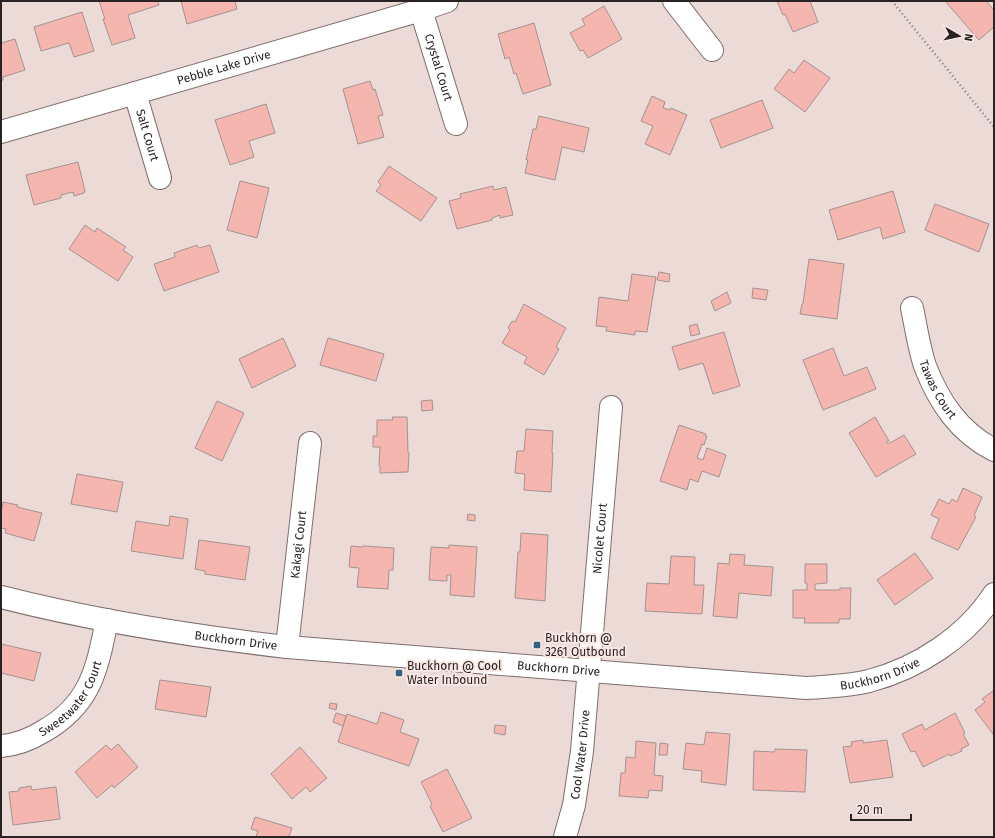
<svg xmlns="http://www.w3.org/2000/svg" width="995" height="838" viewBox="0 0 995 838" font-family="'Fira Sans',sans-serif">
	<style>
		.building { fill: #f4b6ae; stroke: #a49391 }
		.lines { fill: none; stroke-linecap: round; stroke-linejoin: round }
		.minor-casing { stroke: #7e6e6c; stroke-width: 24 }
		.path { stroke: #847877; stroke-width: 2.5; stroke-dasharray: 1 3; stroke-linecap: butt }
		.minor { stroke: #fff; stroke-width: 22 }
		.poi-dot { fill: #326482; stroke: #f9e7e4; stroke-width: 1.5 }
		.labels { text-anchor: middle; stroke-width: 4; stroke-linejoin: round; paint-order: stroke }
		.street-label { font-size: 12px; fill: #2a2323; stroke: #f9e7e4 }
		.poi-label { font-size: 12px; fill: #2a2323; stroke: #f9e7e4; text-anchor: start }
	</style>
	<rect width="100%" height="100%" fill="#ecdad7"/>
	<g class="building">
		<polygon points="99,1 158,1 159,5 128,15 135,38 112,45 103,19 105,19"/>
		<polygon points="181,1 235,1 237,9 187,24"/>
		<polygon points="777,1 810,1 818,22 793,32 785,14 783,15"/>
		<polygon points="945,1 986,1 994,10 994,27 979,40"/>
		<polygon points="604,6 622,39 588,58 583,50 580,51 570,33 585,25 582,19"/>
		<polygon points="82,12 94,51 74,57 69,43 41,51 34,27"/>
		<polygon points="534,23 551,85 523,94 516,73 514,74 509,57 505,59 498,34"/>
		<polygon points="15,39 25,70 3,77 3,80 1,81 1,43"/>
		<polygon points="804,60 830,78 805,112 774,89 789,69 794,73"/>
		<polygon points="370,81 373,90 375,89 383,115 378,116 384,137 358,144 343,89"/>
		<polygon points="652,96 665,102 663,108 670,110 671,108 687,115 670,155 645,144 653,126 641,121"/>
		<polygon points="762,100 773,128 721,148 710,120"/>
		<polygon points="266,104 275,133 249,141 254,157 230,165 215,120"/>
		<polygon points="539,116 589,128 584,152 562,147 555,180 525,173 528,160 526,160 533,129 536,129"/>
		<polygon points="78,162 85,191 84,193 74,196 73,192 61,195 61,198 34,205 26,175"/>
		<polygon points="389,166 437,198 421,221 376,191 381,185 378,182"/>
		<polygon points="240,181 269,188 257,238 227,230"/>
		<polygon points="493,186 494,190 506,187 513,215 500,218 500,215 492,218 492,220 457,229 449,201 461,198 460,194"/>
		<polygon points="893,191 905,232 883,239 880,227 838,240 829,210"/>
		<polygon points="935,204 989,224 979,252 925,230"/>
		<polygon points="85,225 95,232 97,228 126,247 123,250 133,257 118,281 69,249"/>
		<polygon points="197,245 199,248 210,245 219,272 164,291 154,264 175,257 174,253"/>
		<polygon points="809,259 844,264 837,319 800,314 802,304 803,304"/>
		<polygon points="659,272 670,274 669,282 657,280"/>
		<polygon points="632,274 656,277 647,332 635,331 635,335 606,331 607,327 596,326 599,297 628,301"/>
		<polygon points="753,288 768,290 766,300 752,298"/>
		<polygon points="727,292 731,303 715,311 711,301"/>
		<polygon points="524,304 566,328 556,347 559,349 544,375 524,363 527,357 502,343 510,330 508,328 512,321 515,322"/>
		<polygon points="697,324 700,334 691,336 689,326"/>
		<polygon points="724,332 740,386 713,394 703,363 679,370 672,347"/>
		<polygon points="283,338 296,366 252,388 239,359"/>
		<polygon points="328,338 384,354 376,381 320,365"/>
		<polygon points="833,348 844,376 867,367 876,389 823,410 803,360"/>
		<polygon points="432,400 433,410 422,411 421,401"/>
		<polygon points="217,401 244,413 222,461 195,448"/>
		<polygon points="392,417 407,417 408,452 409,453 408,472 380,473 380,466 379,466 380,447 373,447 373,436 377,436 377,420 393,420"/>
		<polygon points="875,417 889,441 886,442 888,444 904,435 916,454 876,477 849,433"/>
		<polygon points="679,425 706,434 705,436 707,436 704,445 702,444 697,458 703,460 707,448 726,455 719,477 702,471 698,482 690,479 687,490 660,481"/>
		<polygon points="526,429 553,431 552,453 553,453 551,492 524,490 525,474 515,473 517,451 524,451"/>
		<polygon points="77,474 123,482 117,512 71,504"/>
		<polygon points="963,488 982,497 974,516 976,517 958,550 931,538 939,519 931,515 939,499 949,504 952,499 957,502"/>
		<polygon points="3,502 18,505 17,507 42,513 34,541 5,533 6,529 1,528 1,512"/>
		<polygon points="468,514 475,515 475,521 467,520"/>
		<polygon points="170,516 188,519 183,559 131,551 136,521 169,526"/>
		<polygon points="521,533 548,535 545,601 515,598 518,552 520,552"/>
		<polygon points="199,540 250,547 245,580 205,574 205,571 195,569"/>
		<polygon points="449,545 477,547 474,597 450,595 451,575 447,575 447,581 429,580 431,547 449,548"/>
		<polygon points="351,546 362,547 363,546 394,548 393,570 389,570 388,589 357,587 359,568 349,567"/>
		<polygon points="915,553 933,578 895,605 877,580"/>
		<polygon points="730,554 745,555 744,565 773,567 771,596 739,593 737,618 713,616 718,563 729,564"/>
		<polygon points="671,556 695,557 694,585 704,585 702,614 645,611 647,583 669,584"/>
		<polygon points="805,564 827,564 827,583 815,584 815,590 840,590 840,588 851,588 850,619 839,619 839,623 804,623 805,618 793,618 793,590 807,590 807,583 805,583"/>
		<polygon points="1,644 41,653 34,681 1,673"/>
		<polygon points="160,680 211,687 206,717 155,709"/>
		<polygon points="994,690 994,733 993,734 975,710 985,702 982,699"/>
		<polygon points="330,703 337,704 336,710 329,708"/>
		<polygon points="381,712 404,720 400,732 419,739 409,766 338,742 347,714 377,724"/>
		<polygon points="336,713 346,716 343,726 333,722"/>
		<polygon points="955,713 965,733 963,734 969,745 961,749 962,751 950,756 949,754 923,767 915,751 911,752 902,734 922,724 925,730"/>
		<polygon points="495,725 506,726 505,735 494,733"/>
		<polygon points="706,732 730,734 726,785 701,782 702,771 683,769 686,743 704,745"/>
		<polygon points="863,740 863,743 887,740 893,777 850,783 843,747 852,746 851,742"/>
		<polygon points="636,741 656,743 654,775 663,776 662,791 649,790 648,798 619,796 621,773 625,773 626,757 635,758"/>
		<polygon points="660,743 668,744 667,755 659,755"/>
		<polygon points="118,744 138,767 114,788 112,785 97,798 75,772 106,745 111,750"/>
		<polygon points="300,747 327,778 310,792 306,787 292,799 271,774"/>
		<polygon points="775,749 807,750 805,792 753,790 754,751 774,752"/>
		<polygon points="447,769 472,818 443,832 430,806 432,804 421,782"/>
		<polygon points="31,786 32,790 56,787 60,819 13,825 9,792 19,791 19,788"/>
		<polygon points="255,817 292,828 289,837 256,837 258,831 251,829"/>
	</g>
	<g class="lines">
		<defs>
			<g id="minor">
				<polyline points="674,1 712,50"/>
				<path id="s1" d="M421 10 456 124"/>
				<path id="s2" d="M135 93 160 178"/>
				<path id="s3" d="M1 132 421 10 447 1"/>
				<path id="s4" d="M912 308C916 327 919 348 925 366 939 402 959 432 994 450"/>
				<path id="s5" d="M1 597C95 621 191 636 287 647L806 688C827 687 848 686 869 681 918 668 966 637 994 594"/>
				<path id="s6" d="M287 647 310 443"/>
				<path id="s7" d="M1 746C16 745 31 739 44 731 91 704 97 669 107 620"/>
				<path id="s8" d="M565 837 574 805 582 751 611 407"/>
			</g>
		</defs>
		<use href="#minor" class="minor-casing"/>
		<polyline class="path" points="892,1 994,127"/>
		<use href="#minor" class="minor"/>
	</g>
	<g class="poi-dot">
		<rect x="533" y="641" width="8" height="8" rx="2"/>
		<rect x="395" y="669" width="8" height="8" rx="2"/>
	</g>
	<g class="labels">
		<g class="street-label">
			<text dy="4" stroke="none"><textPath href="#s3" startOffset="232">Pebble Lake Drive</textPath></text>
			<text dy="4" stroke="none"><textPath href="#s1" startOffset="60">Crystal Court</textPath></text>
			<text dy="4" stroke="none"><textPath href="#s2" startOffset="44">Salt Court</textPath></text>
			<text dy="4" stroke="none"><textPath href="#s4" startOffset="86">Tawas Court</textPath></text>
			<text dy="4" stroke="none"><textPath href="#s8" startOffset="301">Nicolet Court</textPath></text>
			<text dy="4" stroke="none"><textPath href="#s6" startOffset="103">Kakagi Court</textPath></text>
			<text dy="4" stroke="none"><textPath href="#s5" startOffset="239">Buckhorn Drive</textPath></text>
			<text dy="4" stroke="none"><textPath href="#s5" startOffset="563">Buckhorn Drive</textPath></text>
			<text dy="4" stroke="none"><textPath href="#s5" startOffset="887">Buckhorn Drive</textPath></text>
			<text dy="4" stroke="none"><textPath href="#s7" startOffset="89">Sweetwater Court</textPath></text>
			<text dy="4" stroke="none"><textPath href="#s8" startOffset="84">Cool Water Drive</textPath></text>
		</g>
		<g class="poi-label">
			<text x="545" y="642">Buckhorn @<tspan x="545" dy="14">3261 Outbound</tspan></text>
			<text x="407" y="670">Buckhorn @ Cool<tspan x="407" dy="14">Water Inbound</tspan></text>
		</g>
	</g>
	<rect width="995" height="838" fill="none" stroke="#2a2323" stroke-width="4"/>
	<g transform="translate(959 36) rotate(99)" stroke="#f9e7e4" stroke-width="3" paint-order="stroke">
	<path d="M0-3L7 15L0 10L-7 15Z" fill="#2a2323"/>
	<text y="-6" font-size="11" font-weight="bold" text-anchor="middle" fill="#2a2323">N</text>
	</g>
	<path d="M851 814v6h60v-6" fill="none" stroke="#2a2323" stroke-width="2"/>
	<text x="857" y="814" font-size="12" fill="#2a2323" stroke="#f9e7e4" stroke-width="3" paint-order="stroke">20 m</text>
</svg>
